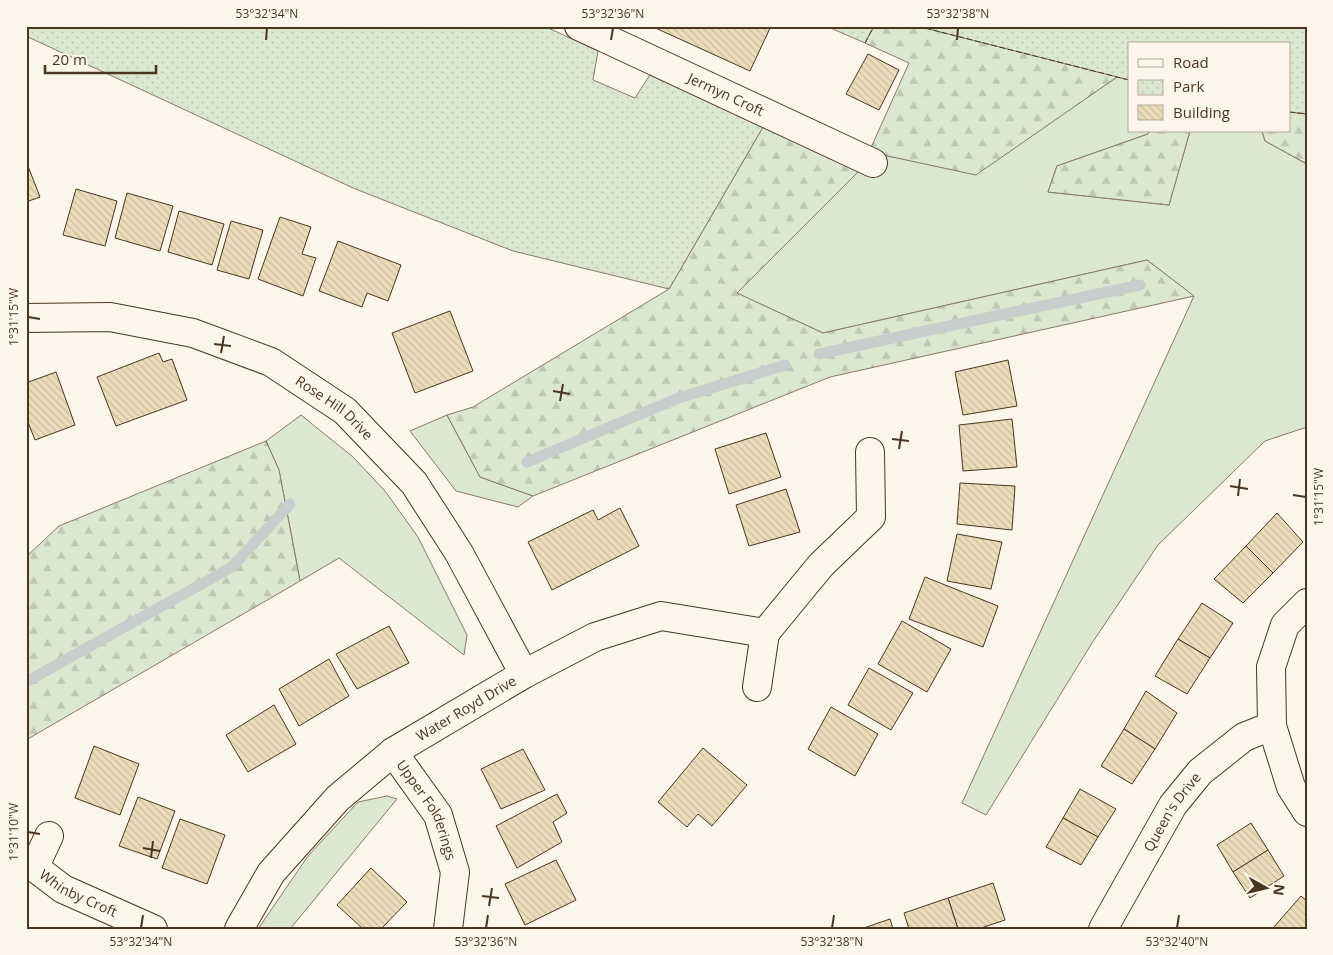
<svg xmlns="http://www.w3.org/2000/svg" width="1333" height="955" viewBox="0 0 1333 955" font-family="'Open Sans',sans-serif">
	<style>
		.grass { fill: #dce7d0; stroke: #887966 }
		.forest { fill: url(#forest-firs); stroke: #887966 }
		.park { fill: url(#park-dots); stroke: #887966 }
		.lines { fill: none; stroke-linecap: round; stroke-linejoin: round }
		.stream { stroke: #c9cecd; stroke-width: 11 }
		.building { fill: url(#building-back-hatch); stroke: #4a3520 }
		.street-casing { stroke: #4a3520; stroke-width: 30 }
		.street { stroke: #fbf6e9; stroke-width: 28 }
		.fence { stroke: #4a3520; stroke-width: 1; stroke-dasharray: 6 2.5; stroke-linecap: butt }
		.ticks { fill: none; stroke: #4a3520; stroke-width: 2 }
		.labels { text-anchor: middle; stroke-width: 4; stroke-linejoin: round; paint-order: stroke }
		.street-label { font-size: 14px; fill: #4a3520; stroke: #fbf6e9 }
		.neatline { fill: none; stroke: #4a3520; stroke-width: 2 }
		.ticks-label { font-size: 12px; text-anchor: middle; fill: #4a3520 }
	</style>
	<defs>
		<pattern id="forest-firs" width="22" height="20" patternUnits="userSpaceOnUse" patternTransform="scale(1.25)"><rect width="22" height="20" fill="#dce7d0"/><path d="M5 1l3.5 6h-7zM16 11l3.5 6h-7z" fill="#bec7b2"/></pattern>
		<pattern id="park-dots" width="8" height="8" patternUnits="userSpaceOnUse" patternTransform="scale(1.25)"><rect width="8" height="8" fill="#dce7d0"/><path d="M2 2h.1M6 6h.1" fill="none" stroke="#bec7b2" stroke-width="1.8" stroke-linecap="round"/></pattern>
		<pattern id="building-back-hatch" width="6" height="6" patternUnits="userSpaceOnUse" patternTransform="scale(1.25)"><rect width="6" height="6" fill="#ecdcbc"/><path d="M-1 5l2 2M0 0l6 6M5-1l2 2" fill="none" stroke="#ccbda1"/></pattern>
	</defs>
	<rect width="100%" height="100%" fill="#fbf6e9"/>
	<g class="grass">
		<polygon points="1117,77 1129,80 1129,131 1149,131 1148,134 1057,166 1048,192 1169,205 1190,131 1262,131 1265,141 1307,164 1307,427 1265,441 1158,545 1092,643 986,815 962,803 1194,296 1147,260 823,333 736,293 861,169 869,152 976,174"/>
		<polygon points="301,415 353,457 385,491 418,537 467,635 464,655 339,558 300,581 279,470 266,441"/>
		<polygon points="447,415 480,477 533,496 518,507 456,491 410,431"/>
		<polygon points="387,796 397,799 290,929 258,929 308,856 358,802"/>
	</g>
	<g class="forest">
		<polygon points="874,26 952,26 1082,43 1117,77 976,175 869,152 909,63 865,43"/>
		<polygon points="1289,112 1307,114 1307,164 1265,141 1262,131 1289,131"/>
		<polygon points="763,127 861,169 737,293 823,333 1147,260 1194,296 830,377 533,496 480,477 447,415 473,407 669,289"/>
		<polygon points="1149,131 1190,131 1169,205 1048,192 1057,166 1148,134"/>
		<polygon points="266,441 279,470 300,581 26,740 26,557 59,526"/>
	</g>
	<g class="park">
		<polygon points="26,26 544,26 598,51 593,80 635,98 650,75 763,127 669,289 513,251 353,188 26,36"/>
		<polygon points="826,26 874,26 865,43"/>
		<polygon points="917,26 1307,26 1307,114 1289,112 1289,44 1129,44 1129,80"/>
	</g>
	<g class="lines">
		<g class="stream">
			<polyline points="819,354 1140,285"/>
			<polyline points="527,462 676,399 785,365"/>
			<polyline points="26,682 232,567 290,504"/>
		</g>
	</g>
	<g class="building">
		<polygon points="651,26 771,26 750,71"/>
		<polygon points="868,54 899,70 879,110 846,94"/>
		<polygon points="26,161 40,197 26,202"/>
		<polygon points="76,189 117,201 105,246 63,235"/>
		<polygon points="127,193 173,206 160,251 115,238"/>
		<polygon points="179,211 224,224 212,265 168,252"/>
		<polygon points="280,217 311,227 302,254 316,258 303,296 258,279"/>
		<polygon points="231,221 263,230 249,279 217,270"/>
		<polygon points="338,241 401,265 388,301 367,293 362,307 319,291"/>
		<polygon points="450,311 473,371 415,393 392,333"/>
		<polygon points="159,353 163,362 172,359 187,400 116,426 97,377"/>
		<polygon points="1008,360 1017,406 963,415 955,372"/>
		<polygon points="56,372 75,425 35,440 26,417 26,383"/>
		<polygon points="1012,419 1017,467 963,471 959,425"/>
		<polygon points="766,433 781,477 729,494 715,449"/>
		<polygon points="960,483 1015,486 1012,530 957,524"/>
		<polygon points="786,489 800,532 749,546 736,505"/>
		<polygon points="620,508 639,546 552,590 528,542 593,510 598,520"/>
		<polygon points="1277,513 1303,542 1273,573 1246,546"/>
		<polygon points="957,534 1002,542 991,589 947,581"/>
		<polygon points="1246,546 1273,573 1243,603 1214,579"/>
		<polygon points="925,577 998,606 983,647 909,619"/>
		<polygon points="1202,603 1233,623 1210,658 1178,639"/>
		<polygon points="902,621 951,649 927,692 878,664"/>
		<polygon points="389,626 409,663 357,689 336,654"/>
		<polygon points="1178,639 1210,658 1187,694 1155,676"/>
		<polygon points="329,659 349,696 299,726 279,689"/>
		<polygon points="869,668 913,693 891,730 848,705"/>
		<polygon points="1146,691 1177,713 1155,749 1124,729"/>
		<polygon points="274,705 296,744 248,772 226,735"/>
		<polygon points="831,707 878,734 855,776 808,749"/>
		<polygon points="1124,729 1155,749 1132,784 1101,766"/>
		<polygon points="94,746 139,764 120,815 75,798"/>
		<polygon points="703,748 747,785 712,826 698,814 687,827 658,802"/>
		<polygon points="523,749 545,790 501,809 481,769"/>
		<polygon points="1080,789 1116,809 1098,837 1063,818"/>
		<polygon points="557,794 567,813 553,822 562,842 517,868 496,826"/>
		<polygon points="138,797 175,811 157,859 119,846"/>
		<polygon points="1063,818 1098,837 1081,865 1046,847"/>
		<polygon points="180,819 225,835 207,884 162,868"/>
		<polygon points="1251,823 1268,850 1233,872 1217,845"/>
		<polygon points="1268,850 1284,876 1250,898 1233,872"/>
		<polygon points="556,860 576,900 525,925 505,884"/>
		<polygon points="371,868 407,902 381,929 363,929 337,905"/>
		<polygon points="993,883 1005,920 978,929 958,929 948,898"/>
		<polygon points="1301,896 1307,901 1307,929 1277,929 1274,927"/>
		<polygon points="948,898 958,929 909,929 904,913"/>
		<polygon points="890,919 893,929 861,929"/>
	</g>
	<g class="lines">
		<defs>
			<g id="street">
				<path id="s1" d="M579 26 873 163"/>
				<path id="s2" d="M26 318 110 317 193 333 271 362 345 411 414 483 459 553 524 674"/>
				<polyline points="1307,603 1285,625 1271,667 1272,726 1291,787 1307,812"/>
				<polyline points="757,687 765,633"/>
				<path id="s3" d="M393 752 438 815 455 872 448 929"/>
				<path id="s4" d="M26 861 63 889 153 929"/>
				<polyline points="35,866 49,836"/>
				<path id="s5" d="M239 929 271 873 338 798 393 752 524 674 595 637 661 616 765 633 821 565 871 517 870 452"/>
				<path id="s6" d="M1103 929 1173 805 1200 772 1244 737 1272 726"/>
			</g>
		</defs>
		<use href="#street" class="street-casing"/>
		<use href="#street" class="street"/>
		<g class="fence">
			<polyline points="917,26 1129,80"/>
			<polyline points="865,43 874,26"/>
			<polyline points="1289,112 1307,114"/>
		</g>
	</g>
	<path class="ticks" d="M266 40 267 28M611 40 613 28M957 40 958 28M28 317 40 319M214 344 231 346M221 353 224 336M553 391 570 394M560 401 563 384M892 439 909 441M899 449 902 431M1230 486 1248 489M1293 495 1306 497M1238 496 1240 479M28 832 40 834M143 848 160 851M151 858 153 841M482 896 499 898M489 906 492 888M141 928 143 915M486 928 488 915M832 928 834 915M1177 928 1179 915"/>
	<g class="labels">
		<g class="street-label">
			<text dy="5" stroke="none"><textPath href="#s1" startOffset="162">Jermyn Croft</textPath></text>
			<text dy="5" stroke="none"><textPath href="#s2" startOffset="330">Rose Hill Drive</textPath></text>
			<text dy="5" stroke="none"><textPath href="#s5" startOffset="322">Water Royd Drive</textPath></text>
			<text dy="5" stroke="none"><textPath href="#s3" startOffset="68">Upper Folderings</textPath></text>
			<text dy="5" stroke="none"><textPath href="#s6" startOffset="136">Queen's Drive</textPath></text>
			<text dy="5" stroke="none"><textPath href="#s4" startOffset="62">Whinby Croft</textPath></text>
		</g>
	</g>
	<rect width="1333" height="955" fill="none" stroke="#fbf6e9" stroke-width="55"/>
	<rect x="1128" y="42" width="162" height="90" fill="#fbf6e9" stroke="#b4a999"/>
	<rect x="1138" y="59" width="25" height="8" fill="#fbf6e9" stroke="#b4a999"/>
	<text x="1173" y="68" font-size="15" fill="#4a3520">Road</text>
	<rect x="1138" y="80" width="25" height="15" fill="url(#park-dots)" stroke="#b4a999"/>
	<text x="1173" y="92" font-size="15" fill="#4a3520">Park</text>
	<rect x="1138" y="105" width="25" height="15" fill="url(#building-back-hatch)" stroke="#b4a999"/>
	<text x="1173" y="118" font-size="15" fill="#4a3520">Building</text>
	<g transform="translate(1266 888) rotate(98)" stroke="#fbf6e9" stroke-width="4" paint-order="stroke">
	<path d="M0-4L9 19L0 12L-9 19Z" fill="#4a3520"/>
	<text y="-8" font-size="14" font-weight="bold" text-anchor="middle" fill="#4a3520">N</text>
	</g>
	<path d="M45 65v8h111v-8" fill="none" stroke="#4a3520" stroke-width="2.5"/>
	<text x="52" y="65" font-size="15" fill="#4a3520" stroke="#fbf6e9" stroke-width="4" paint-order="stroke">20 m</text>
	<rect x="28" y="28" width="1278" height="900" class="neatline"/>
	<g class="ticks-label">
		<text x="267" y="18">53°32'34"N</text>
		<text x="613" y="18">53°32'36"N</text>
		<text x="958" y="18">53°32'38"N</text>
		<text transform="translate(14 317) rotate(-90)" y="4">1°31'15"W</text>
		<text transform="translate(1319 497) rotate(-90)" y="4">1°31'15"W</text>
		<text transform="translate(14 832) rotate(-90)" y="4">1°31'10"W</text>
		<text x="141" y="946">53°32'34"N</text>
		<text x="486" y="946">53°32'36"N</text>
		<text x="832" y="946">53°32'38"N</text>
		<text x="1177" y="946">53°32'40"N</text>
	</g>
</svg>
